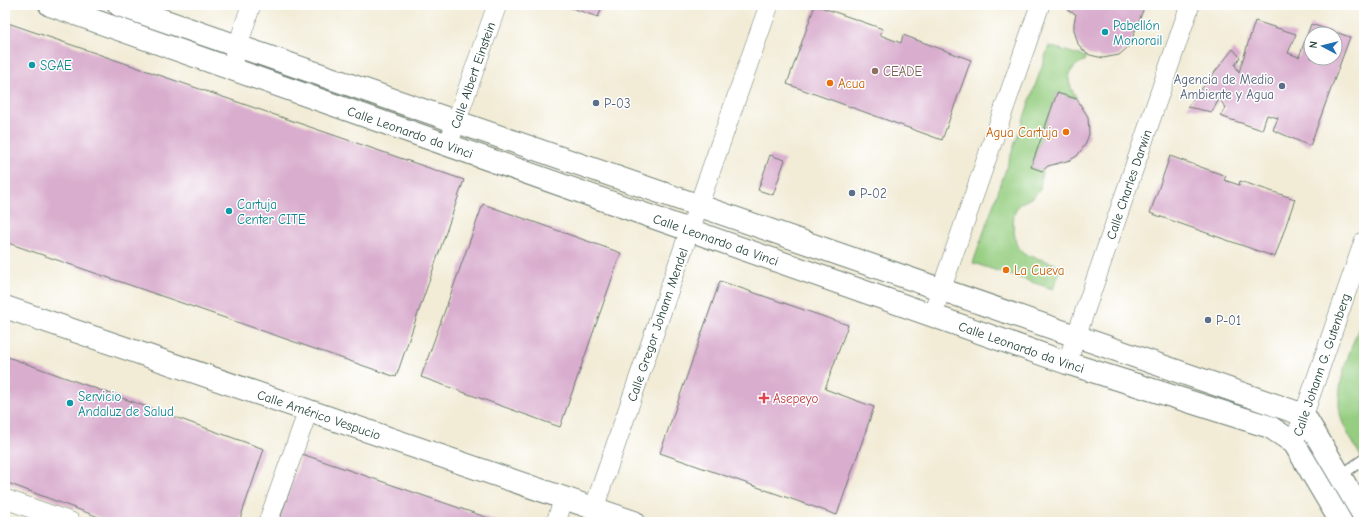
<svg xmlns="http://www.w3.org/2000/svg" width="1369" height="527" viewBox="0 0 1369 527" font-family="'Comic Neue',sans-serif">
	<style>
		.green { fill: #95ce80; stroke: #5a865a }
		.building { fill: #d9adce; fill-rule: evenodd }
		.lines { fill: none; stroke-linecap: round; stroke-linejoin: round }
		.lane-casing { stroke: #697a6d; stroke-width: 12 }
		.street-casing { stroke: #697a6d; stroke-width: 20 }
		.secondary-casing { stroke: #697a6d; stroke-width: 24 }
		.lane { stroke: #fff; stroke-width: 10 }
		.street { stroke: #fff; stroke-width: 19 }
		.secondary { stroke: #fff; stroke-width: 22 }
		.culture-dot { fill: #0f9aa8; stroke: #fff; stroke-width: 1.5 }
		.education-dot { fill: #8d6e63; stroke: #fff; stroke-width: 1.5 }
		.food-dot { fill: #e8710a; stroke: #fff; stroke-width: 1.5 }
		.service-dot { fill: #5c6f8a; stroke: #fff; stroke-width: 1.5 }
		.health-dot { fill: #e0444e; stroke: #fff; stroke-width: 1.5 }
		.labels { text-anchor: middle; stroke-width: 3; stroke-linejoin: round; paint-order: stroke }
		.culture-label { font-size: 13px; fill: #0d838f; stroke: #fff; text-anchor: start }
		.education-label { font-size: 13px; fill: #785e54; stroke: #fff; text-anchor: start }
		.street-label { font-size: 13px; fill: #1f3d34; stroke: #fff }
		.service-label { font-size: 13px; fill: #4e5e75; stroke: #fff; text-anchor: start }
		.food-label { font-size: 13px; fill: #c56008; stroke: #fff; text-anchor: start }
		.health-label { font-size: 13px; fill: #be3a42; stroke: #fff; text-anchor: start }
	</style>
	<rect width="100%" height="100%" fill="#fff"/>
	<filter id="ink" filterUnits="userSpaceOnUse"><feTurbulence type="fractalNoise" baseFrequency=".025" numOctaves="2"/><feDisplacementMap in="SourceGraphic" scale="8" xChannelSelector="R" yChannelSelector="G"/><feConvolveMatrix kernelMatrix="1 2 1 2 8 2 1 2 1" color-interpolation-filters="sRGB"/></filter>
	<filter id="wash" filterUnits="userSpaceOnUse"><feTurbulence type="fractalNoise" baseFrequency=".012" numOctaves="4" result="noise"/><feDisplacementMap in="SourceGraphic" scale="16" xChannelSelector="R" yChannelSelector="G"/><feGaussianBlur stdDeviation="0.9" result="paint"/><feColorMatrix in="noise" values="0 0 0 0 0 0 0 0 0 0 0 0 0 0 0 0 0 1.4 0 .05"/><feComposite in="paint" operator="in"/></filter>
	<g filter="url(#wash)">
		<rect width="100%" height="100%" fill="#f2ecd7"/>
		<g class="green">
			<path d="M1049 46 1086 57 1085 61C1075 63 1066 74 1070 85 1072 90 1075 95 1077 99L1057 93 1031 167 1042 171 1040 190 1033 197 1021 203 1017 207 1014 215 1013 224 1016 244 1024 254 1062 266 1053 289 973 263Z"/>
			<path d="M1364 314V462C1357 449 1348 436 1342 421 1331 389 1353 345 1364 314Z"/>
		</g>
		<g id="blocks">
			<g class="building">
				<polygon points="563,5 603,5 598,17"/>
				<polygon points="815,5 883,29 880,35 901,43 903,35 971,60 942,140 787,84"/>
				<polygon points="985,5 998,5 997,9"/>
				<polygon points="1070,5 1145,5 1130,44 1126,49 1119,55 1103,58 1090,55 1083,50 1078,44 1074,30 1074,23 1076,14 1068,11"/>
				<path d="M1255 21 1296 34 1288 53 1299 57 1311 24 1350 37 1310 146 1273 130 1278 118 1267 115 1262 130 1220 116 1226 108 1219 99 1212 112 1187 107 1233 49 1240 57 1235 65 1239 72ZM1311 34H1335V58H1311Z"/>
				<polygon points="5,22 464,180 396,377 5,242"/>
				<polygon points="1057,93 1077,99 1088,117 1089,134 1085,145 1077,156 1070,160 1048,166 1042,171 1031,167"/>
				<polygon points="770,155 785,160 773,195 758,190"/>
				<polygon points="1170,156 1226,176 1224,180 1239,185 1240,181 1295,199 1275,257 1150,213"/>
				<polygon points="483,204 621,253 560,427 421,377"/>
				<polygon points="720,281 848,325 825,389 874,407 837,515 660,453"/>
				<polygon points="5,356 264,449 239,522 112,522 5,482"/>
				<polygon points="302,454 500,522 279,522"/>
			</g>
		</g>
	</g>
	<g filter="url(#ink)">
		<use href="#blocks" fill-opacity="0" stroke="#697a6d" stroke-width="1"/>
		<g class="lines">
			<defs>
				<polyline id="lane" points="1340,476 1364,459"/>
				<g id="street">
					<polyline points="233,61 251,5"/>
					<path id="s1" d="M448 145 497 5"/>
					<polyline points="932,316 1040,5"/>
					<path id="s2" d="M1067 363 1190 5"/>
					<path id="s3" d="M1294 443 1364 241"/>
					<polyline points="5,499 71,522"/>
					<path id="s4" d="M594 508 679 261 769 5"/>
					<polyline points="268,522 308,411"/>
					<polyline points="556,522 564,498"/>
				</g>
				<g id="secondary">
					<path id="s5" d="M50 5 1067 363 1270 427 1294 443 1341 522"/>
					<polyline points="119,5 1304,415 1364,516"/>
					<path id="s6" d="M5 307 634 522"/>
				</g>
			</defs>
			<use href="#lane" class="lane-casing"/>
			<use href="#street" class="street-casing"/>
			<use href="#secondary" class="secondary-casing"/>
			<use href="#lane" class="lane"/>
			<use href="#street" class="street"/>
			<use href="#secondary" class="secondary"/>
		</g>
	</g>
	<g class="culture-dot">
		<circle cx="1105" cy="32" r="4"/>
		<circle cx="32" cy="65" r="4"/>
		<circle cx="229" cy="211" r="4"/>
		<circle cx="70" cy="403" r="4"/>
	</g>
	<circle class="education-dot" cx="875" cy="71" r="4"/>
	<g class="food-dot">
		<circle cx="830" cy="83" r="4"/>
		<circle cx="1066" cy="132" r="4"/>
		<circle cx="1006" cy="270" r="4"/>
	</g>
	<g class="service-dot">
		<circle cx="1282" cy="86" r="4"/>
		<circle cx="596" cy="103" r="4"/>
		<circle cx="852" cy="193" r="4"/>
		<circle cx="1208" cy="320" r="4"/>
	</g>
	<path class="health-dot" d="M762 392h4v4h4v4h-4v4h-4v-4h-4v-4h4z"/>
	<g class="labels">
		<g class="culture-label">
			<text x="1113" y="30">Pabellón<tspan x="1113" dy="15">Monorail</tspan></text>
			<text x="40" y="70">SGAE</text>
			<text x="237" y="209">Cartuja<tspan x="237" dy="15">Center CITE</tspan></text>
			<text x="78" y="401">Servicio<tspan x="78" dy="15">Andaluz de Salud</tspan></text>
		</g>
		<g class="education-label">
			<text x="883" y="76">CEADE</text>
		</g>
		<g class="street-label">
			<text dy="5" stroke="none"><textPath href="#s1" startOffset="74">Calle Albert Einstein</textPath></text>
			<text dy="5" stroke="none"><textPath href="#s5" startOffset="382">Calle Leonardo da Vinci</textPath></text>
			<text dy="5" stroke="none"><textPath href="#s2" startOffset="189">Calle Charles Darwin</textPath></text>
			<text dy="5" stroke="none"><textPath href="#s5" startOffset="706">Calle Leonardo da Vinci</textPath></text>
			<text dy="5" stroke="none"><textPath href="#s4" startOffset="194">Calle Gregor Johann Mendel</textPath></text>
			<text dy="5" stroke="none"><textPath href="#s5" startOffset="1030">Calle Leonardo da Vinci</textPath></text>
			<text dy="5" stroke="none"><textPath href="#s3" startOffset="83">Calle Johann G. Gutenberg</textPath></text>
			<text dy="5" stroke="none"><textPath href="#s6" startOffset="332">Calle Américo Vespucio</textPath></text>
		</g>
		<g class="service-label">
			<text x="1274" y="84" text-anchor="end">Agencia de Medio<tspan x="1274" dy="15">Ambiente y Agua</tspan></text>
			<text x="604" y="108">P-03</text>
			<text x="860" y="198">P-02</text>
			<text x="1216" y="325">P-01</text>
		</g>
		<g class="food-label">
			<text x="838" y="88">Acua</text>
			<text x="1058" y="137" text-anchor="end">Agua Cartuja</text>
			<text x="1014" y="275">La Cueva</text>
		</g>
		<g class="health-label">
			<text x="773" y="403">Asepeyo</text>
		</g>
	</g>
	<rect width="1369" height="527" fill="none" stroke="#fff" stroke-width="20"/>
	<g transform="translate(1323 46) rotate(277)"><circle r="19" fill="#ffffff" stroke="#a5b1ae"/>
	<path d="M0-3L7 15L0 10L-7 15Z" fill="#1f6fb2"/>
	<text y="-6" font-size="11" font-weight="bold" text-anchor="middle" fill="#1f3d34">N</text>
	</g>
</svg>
